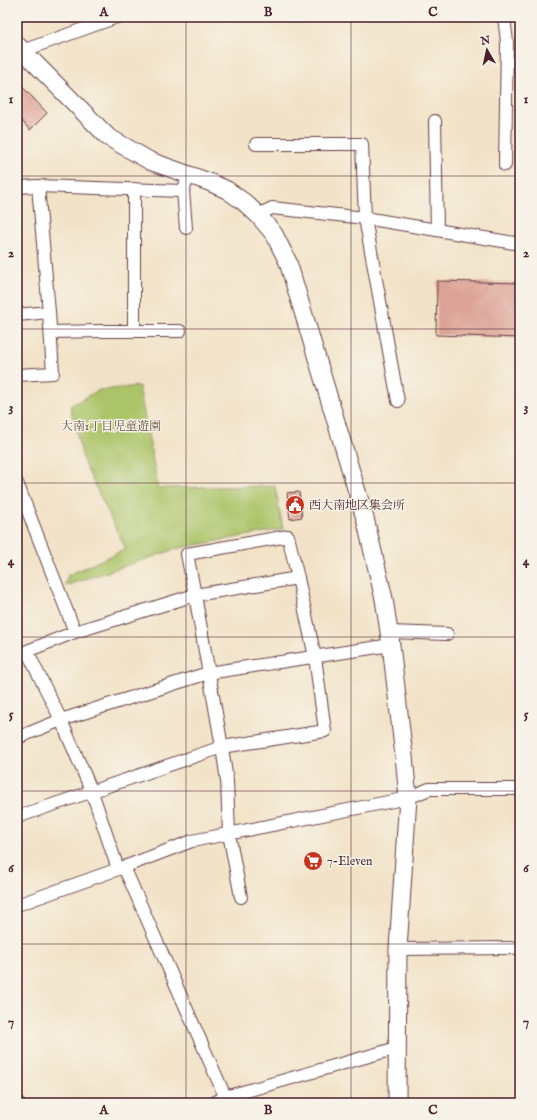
<svg xmlns="http://www.w3.org/2000/svg" width="537" height="1120" viewBox="0 0 537 1120" font-family="'IM FELL English','Noto Serif JP',serif">
	<style>
		.green { fill: #acc469; stroke: #7b724a }
		.building { fill: #dda296 }
		.lines { fill: none; stroke-linecap: round; stroke-linejoin: round }
		.street-casing { stroke: #633c43; stroke-width: 14 }
		.secondary-casing { stroke: #633c43; stroke-width: 19 }
		.street { stroke: #fff; stroke-width: 12 }
		.secondary { stroke: #fff; stroke-width: 17 }
		.grid { fill: none; stroke: #4a1f2b; stroke-width: 1; stroke-opacity: 0.55 }
		.labels { text-anchor: middle; stroke-width: 3; stroke-linejoin: round; paint-order: stroke }
		.park-label { font-size: 12px; fill: #67513e; stroke: #f7f3e8 }
		.poi-label { font-size: 12px; fill: #4a1f2b; stroke: #f7f3e8; text-anchor: start }
		.neatline { fill: none; stroke: #4a1f2b; stroke-width: 1.5 }
		.grid-label { font-size: 13px; text-anchor: middle; font-weight: bold; fill: #4a1f2b }
	</style>
	<rect width="100%" height="100%" fill="#f7f3e8"/>
	<filter id="ink" filterUnits="userSpaceOnUse"><feTurbulence type="fractalNoise" baseFrequency=".025" numOctaves="2"/><feDisplacementMap in="SourceGraphic" scale="8" xChannelSelector="R" yChannelSelector="G"/><feConvolveMatrix kernelMatrix="1 2 1 2 8 2 1 2 1" color-interpolation-filters="sRGB"/></filter>
	<filter id="wash" filterUnits="userSpaceOnUse"><feTurbulence type="fractalNoise" baseFrequency=".012" numOctaves="4" result="noise"/><feDisplacementMap in="SourceGraphic" scale="16" xChannelSelector="R" yChannelSelector="G"/><feGaussianBlur stdDeviation="0.9" result="paint"/><feColorMatrix in="noise" values="0 0 0 0 0 0 0 0 0 0 0 0 0 0 0 0 0 1.4 0 .05"/><feComposite in="paint" operator="in"/></filter>
	<g filter="url(#wash)">
		<rect width="100%" height="100%" fill="#f2e3c8"/>
		<polygon class="green" points="139,386 158,488 275,486 283,529 179,548 65,586 68,575 126,549 84,463 70,406 99,390"/>
		<g id="blocks">
			<g class="building">
				<polygon points="17,81 47,113 30,130 17,115"/>
				<polygon points="437,281 520,283 520,338 436,335"/>
				<polygon points="299,492 302,517 290,519 287,493"/>
			</g>
		</g>
	</g>
	<g filter="url(#ink)">
		<use href="#blocks" fill-opacity="0" stroke="#633c43" stroke-width="1"/>
		<g class="lines">
			<defs>
				<g id="street">
					<polyline points="504,17 507,42 505,165"/>
					<polyline points="22,51 117,17"/>
					<polyline points="435,121 437,230"/>
					<polyline points="256,144 362,144 365,218 398,401"/>
					<polyline points="38,186 49,312"/>
					<polyline points="17,187 38,186 183,191 189,175"/>
					<polyline points="183,191 186,228"/>
					<polyline points="258,215 272,208 365,218 520,244"/>
					<polyline points="17,315 49,312 53,373 17,375"/>
					<polyline points="134,331 134,189"/>
					<polyline points="51,332 102,331 180,331"/>
					<polyline points="17,483 75,632"/>
					<polyline points="389,632 447,634"/>
					<polyline points="17,738 61,720 208,673 391,645"/>
					<polyline points="17,817 222,747 325,731 315,657 298,578 195,595 75,632 27,651 61,720 92,792 118,869"/>
					<polyline points="124,867 228,1103"/>
					<polyline points="241,897 229,834 227,781 222,747 195,595 187,554 288,536 298,578"/>
					<polyline points="17,905 124,867 192,841 408,798 429,789 520,789"/>
					<polyline points="398,949 520,948"/>
					<polyline points="17,1101 18,1103"/>
					<polyline points="214,1103 225,1097 397,1048"/>
				</g>
				<polyline id="secondary" points="17,45 108,137 150,161 209,182 227,190 244,202 258,215 274,234 288,262 365,518 384,599 391,645 404,756 408,798 398,949 397,1103"/>
			</defs>
			<use href="#street" class="street-casing"/>
			<use href="#secondary" class="secondary-casing"/>
			<use href="#street" class="street"/>
			<use href="#secondary" class="secondary"/>
		</g>
	</g>
	<path class="grid" d="M186 17V1103M351 17V1103M17 176H520M17 329H520M17 483H520M17 637H520M17 791H520M17 944H520"/>
	<defs>
		<symbol id="civic-disc" viewBox="-11 -11 22 22"><circle r="9.5" fill="#c8321e" stroke="#f7f3e8"/><path d="M-.6-6.5H3V-4.5H.6V-3L4-1V1h2V6H-6V1h2V-1L-.6-3ZM-1.2 2.5V6h2.4V2.5Z" fill="#fff"/></symbol>
		<symbol id="supermarket-disc" viewBox="-11 -11 22 22"><circle r="9.5" fill="#c8321e" stroke="#f7f3e8"/><path d="M-6-5.5h2.5l.6 2H6L4.5 2H-2.5L-4.4-4H-6ZM-1.5 3.2a1.3 1.3 0 1 0 .1 0ZM3 3.2a1.3 1.3 0 1 0 .1 0Z" fill="#fff"/></symbol>
	</defs>
	<g fill-rule="evenodd">
		<use href="#civic-disc" x="284" y="494" width="22" height="22"/>
		<use href="#supermarket-disc" x="302" y="850" width="22" height="22"/>
	</g>
	<g class="labels">
		<g class="park-label">
			<text x="111" y="430">大南1丁目児童遊園</text>
		</g>
		<g class="poi-label">
			<text x="309" y="509">西大南地区集会所</text>
			<text x="327" y="865">7-Eleven</text>
		</g>
	</g>
	<rect width="537" height="1120" fill="none" stroke="#f7f3e8" stroke-width="44"/>
	<g transform="translate(487 50) rotate(351)" stroke="#f7f3e8" stroke-width="3" paint-order="stroke">
	<path d="M0-3L7 15L0 10L-7 15Z" fill="#4a1f2b"/>
	<text y="-6" font-size="11" font-weight="bold" text-anchor="middle" fill="#4a1f2b">N</text>
	</g>
	<rect x="22" y="22" width="493" height="1076" class="neatline"/>
	<g class="grid-label">
		<text x="104" y="16">A</text>
		<text x="268" y="16">B</text>
		<text x="433" y="16">C</text>
		<text x="11" y="103">1</text>
		<text x="526" y="103">1</text>
		<text x="11" y="257">2</text>
		<text x="526" y="257">2</text>
		<text x="11" y="411">3</text>
		<text x="526" y="411">3</text>
		<text x="11" y="565">4</text>
		<text x="526" y="565">4</text>
		<text x="11" y="718">5</text>
		<text x="526" y="718">5</text>
		<text x="11" y="872">6</text>
		<text x="526" y="872">6</text>
		<text x="11" y="1026">7</text>
		<text x="526" y="1026">7</text>
		<text x="104" y="1114">A</text>
		<text x="268" y="1114">B</text>
		<text x="433" y="1114">C</text>
	</g>
</svg>
